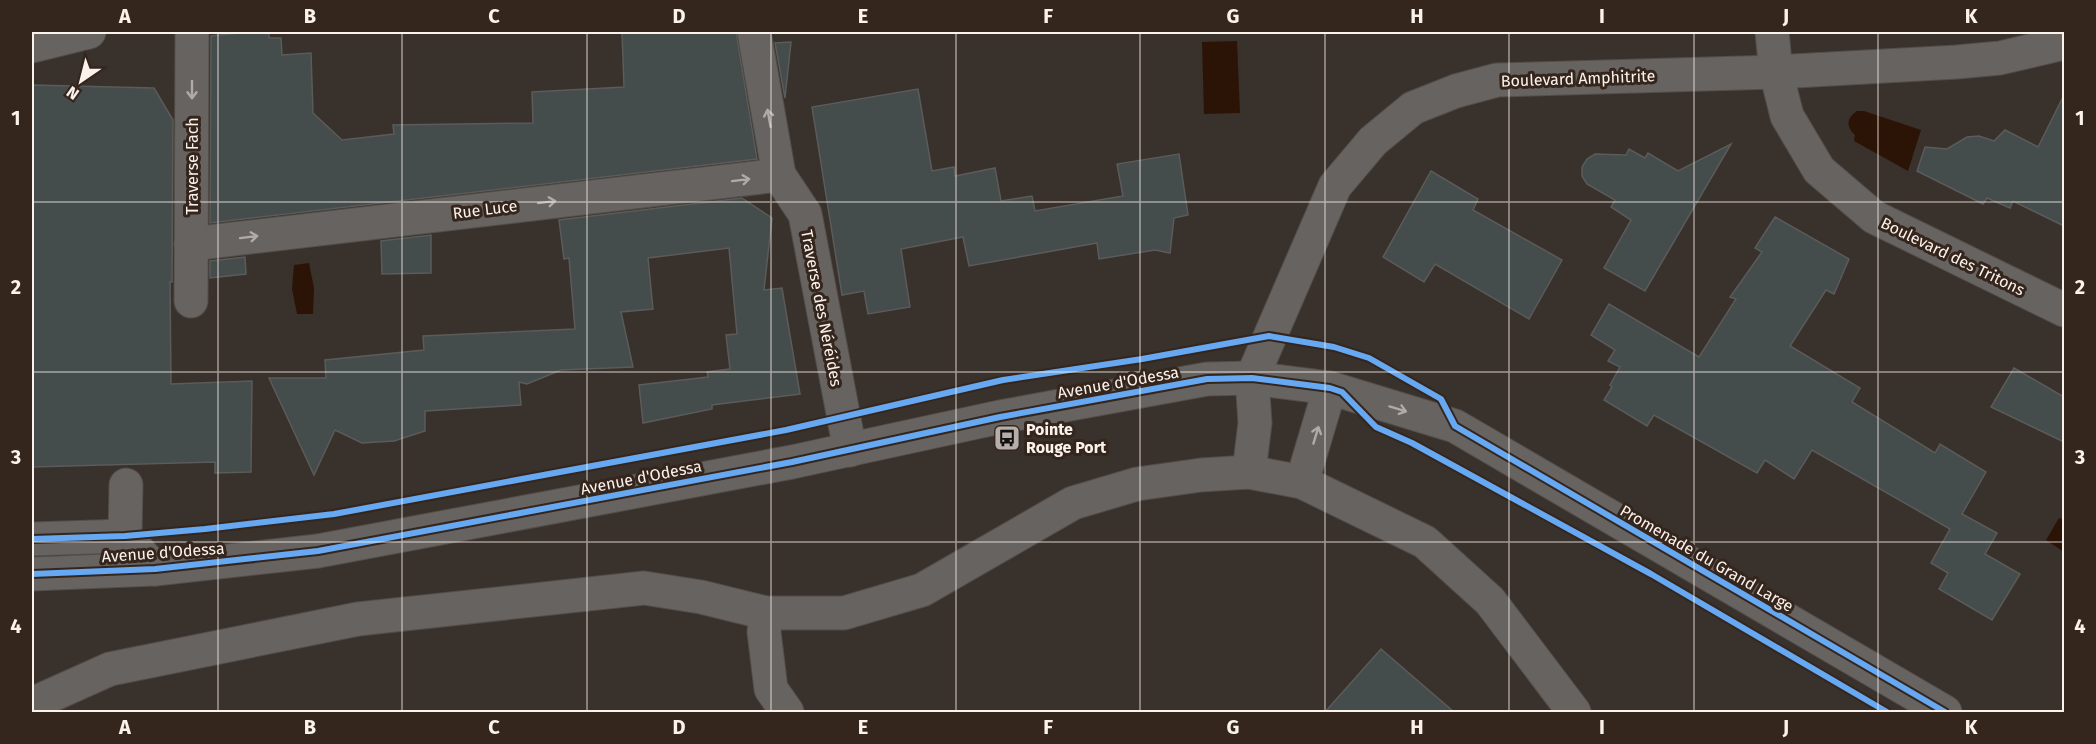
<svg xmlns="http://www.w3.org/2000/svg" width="2096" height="744" viewBox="0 0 2096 744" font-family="'Fira Sans',sans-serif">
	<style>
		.water { fill: #2b1405 }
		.building { fill: #454c4c; stroke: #5b5b5a; stroke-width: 1.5 }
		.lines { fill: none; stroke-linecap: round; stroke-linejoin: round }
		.minor-casing { stroke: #534d48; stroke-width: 35 }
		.minor { stroke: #676361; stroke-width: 33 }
		.cycleway-casing { stroke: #35261d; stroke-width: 10 }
		.cycleway { stroke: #66a8f1; stroke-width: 6 }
		.oneway { stroke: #b2aaa6 }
		.grid { fill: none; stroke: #fcf2ec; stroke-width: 1.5; stroke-opacity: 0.55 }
		.labels { text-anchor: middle; stroke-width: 6; stroke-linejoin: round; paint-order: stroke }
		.street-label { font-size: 16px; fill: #fcf2ec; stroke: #35261d }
		.poi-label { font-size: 16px; font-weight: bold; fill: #fcf2ec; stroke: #35261d; text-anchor: start }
		.neatline { fill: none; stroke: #fcf2ec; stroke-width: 2 }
		.grid-label { font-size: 20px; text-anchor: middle; font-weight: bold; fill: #fcf2ec }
	</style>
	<rect width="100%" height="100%" fill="#39312c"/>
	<g class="water">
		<polygon points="1237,41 1240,113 1204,114 1202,42"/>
		<path d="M1857 111H1864L1921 130 1908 171 1854 141 1855 135C1846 127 1846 118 1857 111Z"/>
		<polygon points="309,263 314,288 313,314 297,314 292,289 294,265"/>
		<polygon points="2059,518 2064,520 2064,552 2046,540"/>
	</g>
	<g class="building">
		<polygon points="249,32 269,32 269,38 281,38 282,55 311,53 313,113 342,140 394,134 393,125 533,123 532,92 624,87 622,32 736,32 757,159 210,223 211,36"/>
		<polygon points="791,42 785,98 775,43"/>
		<polygon points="32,85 154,88 173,120 172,282 170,282 171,384 252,381 251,472 215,473 215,462 32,467"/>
		<polygon points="918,89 932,171 954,167 955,176 995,168 1001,201 1032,196 1035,211 1123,196 1117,164 1179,154 1188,215 1174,218 1170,253 1155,250 1099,259 1097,243 969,266 963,237 901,249 910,307 868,314 864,291 842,295 812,107"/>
		<polygon points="2064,95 2064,226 2013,201 2010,208 1987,198 1983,204 1917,171 1925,147 1947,149 1967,137 1979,136 1994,141 2005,130 2038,147"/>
		<polygon points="1731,144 1645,291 1604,268 1631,220 1611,207 1615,200 1587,184 1582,176 1582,167 1587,159 1595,154 1626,155 1629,149 1645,158 1648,153 1678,171"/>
		<polygon points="1431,171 1478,199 1473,210 1562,260 1529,319 1435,264 1424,282 1383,257"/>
		<polygon points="742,198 772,218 764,290 782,288 800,394 712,405 712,409 643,423 639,385 708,377 707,372 730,369 726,335 737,334 729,248 648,258 653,309 621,312 633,367 561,370 527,384 519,382 521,405 425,411 425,431 394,441 362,443 335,430 314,475 269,378 326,378 325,360 424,350 423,336 575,329 569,258 564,259 559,220"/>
		<polygon points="1775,217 1849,259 1834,294 1826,290 1790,346 1860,388 1852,402 1935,453 1940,444 1986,472 1962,514 1997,533 1985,554 2020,574 1992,620 1939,589 1948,573 1931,563 1950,529 1812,450 1794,479 1765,460 1757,473 1654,415 1647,426 1604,400 1612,387 1610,385 1620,367 1608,361 1615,350 1591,335 1609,304 1699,357 1736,299 1730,297 1762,252 1755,248"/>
		<polygon points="431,235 431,273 382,274 381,241"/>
		<polygon points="245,257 246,274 210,278 210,261"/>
		<polygon points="2014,368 2064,397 2064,442 1991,407"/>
		<polygon points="1381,649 1454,712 1325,712"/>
	</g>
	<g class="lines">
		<defs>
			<g id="minor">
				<polyline points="754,32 779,175 805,214 850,450"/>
				<polyline points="1772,32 1776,72 1787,116 1819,170 1874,217 2064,310"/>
				<polyline points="32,46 89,32"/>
				<polyline points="191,244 779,175"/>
				<polyline points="191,301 192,32"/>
				<polyline points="1249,472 1255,423 1252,378 1335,186 1373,141 1413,108 1456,91 1497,80 1776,72 1957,62 2000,58 2064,43"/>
				<polyline points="1302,482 1330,388"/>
				<polyline points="126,485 125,536 155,569"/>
				<polyline points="32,539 125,536"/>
				<polyline points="32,574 155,569 318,551 792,462 1000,417 1207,379 1252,378 1330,388 1455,426 1945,712"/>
				<polyline points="766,613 764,632 771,689 787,712"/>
				<polyline points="32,704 110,669 358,619 644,588 701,597 766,613 844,613 922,590 1073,503 1137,484 1201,475 1249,472 1302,482 1425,542 1490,601 1574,712"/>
			</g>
		</defs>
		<use href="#minor" class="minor-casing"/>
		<use href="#minor" class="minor"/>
		<defs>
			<g id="cycleway">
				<polyline points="32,539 125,536 205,529 334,514 786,430 1003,380 1142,359 1269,336 1334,347 1369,358 1441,399 1455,426 1945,712"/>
				<polyline points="32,574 155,569 318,551 792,462 1000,417 1207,379 1252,378 1330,388 1342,392 1376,427 1412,443 1651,574 1887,712"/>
			</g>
		</defs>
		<use href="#cycleway" class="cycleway-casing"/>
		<use href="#cycleway" class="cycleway"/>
	</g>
	<defs><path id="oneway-shaft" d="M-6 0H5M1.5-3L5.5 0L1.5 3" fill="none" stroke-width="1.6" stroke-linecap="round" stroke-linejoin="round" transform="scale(1.5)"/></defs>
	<g class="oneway">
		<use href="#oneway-shaft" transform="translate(192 90) rotate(90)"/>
		<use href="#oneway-shaft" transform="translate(769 118) rotate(-100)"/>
		<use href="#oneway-shaft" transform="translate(741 180) rotate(-7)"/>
		<use href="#oneway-shaft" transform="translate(547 202) rotate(-7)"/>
		<use href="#oneway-shaft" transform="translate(249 237) rotate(-7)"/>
		<use href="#oneway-shaft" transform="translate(1398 409) rotate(17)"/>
		<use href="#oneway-shaft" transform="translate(1316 435) rotate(-73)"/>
	</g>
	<path class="grid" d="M218 32V712M402 32V712M587 32V712M771 32V712M956 32V712M1140 32V712M1325 32V712M1509 32V712M1694 32V712M1878 32V712M32 202H2064M32 372H2064M32 542H2064"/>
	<defs>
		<symbol id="bus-square" viewBox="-11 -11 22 22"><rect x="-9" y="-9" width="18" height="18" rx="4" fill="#b8aea9" stroke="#35261d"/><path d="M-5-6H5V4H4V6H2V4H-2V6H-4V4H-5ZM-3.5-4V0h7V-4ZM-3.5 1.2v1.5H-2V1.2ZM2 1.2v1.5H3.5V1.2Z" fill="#111"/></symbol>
	</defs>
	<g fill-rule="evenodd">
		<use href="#bus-square" x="992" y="423" width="30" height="30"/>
	</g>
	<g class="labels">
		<g class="street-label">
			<text transform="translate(1578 78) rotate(-2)" y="6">Boulevard Amphitrite</text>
			<text transform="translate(192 166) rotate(-90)" y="6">Traverse Fach</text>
			<text transform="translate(485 209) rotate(-7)" y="6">Rue Luce</text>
			<text transform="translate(1953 256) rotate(26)" y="6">Boulevard des Tritons</text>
			<text transform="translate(822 308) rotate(79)" y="6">Traverse des Néréides</text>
			<text transform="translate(1118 382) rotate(-10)" y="6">Avenue d'Odessa</text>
			<text transform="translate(641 477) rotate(-11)" y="6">Avenue d'Odessa</text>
			<text transform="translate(163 552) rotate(-4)" y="6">Avenue d'Odessa</text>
			<text transform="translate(1707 558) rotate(30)" y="6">Promenade du Grand Large</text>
		</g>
		<g class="poi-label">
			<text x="1026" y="435">Pointe<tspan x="1026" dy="18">Rouge Port</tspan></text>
		</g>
	</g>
	<rect width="2096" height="744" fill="none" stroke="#35261d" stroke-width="66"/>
	<g transform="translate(81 81) rotate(215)" stroke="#35261d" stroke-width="4.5" paint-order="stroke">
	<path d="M0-4.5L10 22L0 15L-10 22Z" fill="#fcf2ec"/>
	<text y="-9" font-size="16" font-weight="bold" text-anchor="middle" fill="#fcf2ec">N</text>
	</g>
	<rect x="33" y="33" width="2030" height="678" class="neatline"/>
	<g class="grid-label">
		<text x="125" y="23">A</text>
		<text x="310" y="23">B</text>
		<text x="494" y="23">C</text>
		<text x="679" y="23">D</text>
		<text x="863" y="23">E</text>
		<text x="1048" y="23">F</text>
		<text x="1233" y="23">G</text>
		<text x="1417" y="23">H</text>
		<text x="1602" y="23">I</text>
		<text x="1786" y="23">J</text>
		<text x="1971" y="23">K</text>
		<text x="16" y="125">1</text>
		<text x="2080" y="125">1</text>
		<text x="16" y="294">2</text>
		<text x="2080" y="294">2</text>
		<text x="16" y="464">3</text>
		<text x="2080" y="464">3</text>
		<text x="16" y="633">4</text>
		<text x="2080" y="633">4</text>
		<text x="125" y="734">A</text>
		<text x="310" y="734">B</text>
		<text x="494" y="734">C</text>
		<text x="679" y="734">D</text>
		<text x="863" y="734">E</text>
		<text x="1048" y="734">F</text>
		<text x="1233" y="734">G</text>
		<text x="1417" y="734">H</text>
		<text x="1602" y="734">I</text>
		<text x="1786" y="734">J</text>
		<text x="1971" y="734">K</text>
	</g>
</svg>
